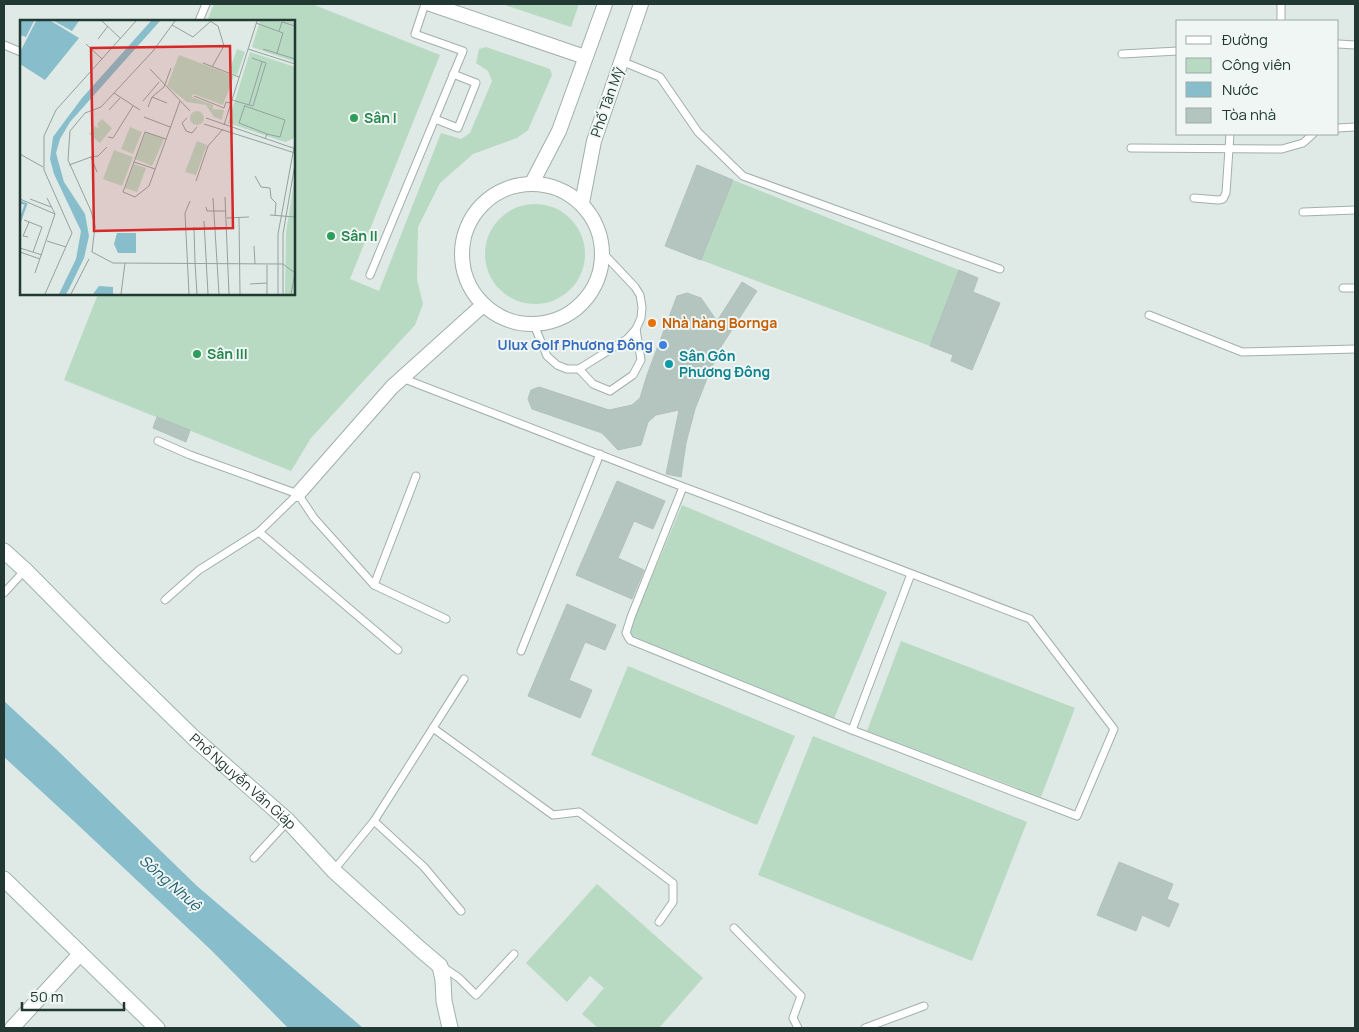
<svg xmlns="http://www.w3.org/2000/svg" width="1359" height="1032" viewBox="0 0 1359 1032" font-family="Manrope,sans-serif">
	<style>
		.green { fill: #b8dac3 }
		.water { fill: #88becc }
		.building { fill: #b4c4be; stroke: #b1c2bc }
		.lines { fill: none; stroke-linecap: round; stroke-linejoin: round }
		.lane-casing { stroke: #a2b0ac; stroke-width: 9 }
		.street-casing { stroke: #a2b0ac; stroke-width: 16 }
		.secondary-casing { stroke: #9eb4ae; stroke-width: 17 }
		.lane { stroke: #fff; stroke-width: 7 }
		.street { stroke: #fff; stroke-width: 14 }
		.secondary { stroke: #fff; stroke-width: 15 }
		.leisure-dot { fill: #2e9e5b; stroke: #eff6f3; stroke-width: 2 }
		.food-dot { fill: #e8710a; stroke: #eff6f3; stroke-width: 2 }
		.shop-dot { fill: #3f7fe0; stroke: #eff6f3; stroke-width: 2 }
		.culture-dot { fill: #0f9aa8; stroke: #eff6f3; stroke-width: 2 }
		.labels { text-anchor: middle; stroke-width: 4; stroke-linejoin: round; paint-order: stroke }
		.street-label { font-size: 14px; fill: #213833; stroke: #eff6f3 }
		.leisure-label { font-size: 14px; font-weight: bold; fill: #27864d; stroke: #eff6f3; text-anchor: start }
		.food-label { font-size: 14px; font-weight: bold; fill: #c56008; stroke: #eff6f3; text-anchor: start }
		.shop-label { font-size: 14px; font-weight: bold; fill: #366cbe; stroke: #eff6f3; text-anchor: end }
		.culture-label { font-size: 14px; font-weight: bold; fill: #0d838f; stroke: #eff6f3; text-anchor: start }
		.water-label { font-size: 15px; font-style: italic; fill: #1e5e70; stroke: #eff6f3 }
		.inset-river { fill: none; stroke: #88becc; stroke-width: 2.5 }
		.inset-road { fill: none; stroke: #93a29e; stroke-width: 1 }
		.view { fill: #d62828; fill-opacity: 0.15; stroke: #d62828; stroke-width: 2.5 }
		.inset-edge { fill: none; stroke: #213833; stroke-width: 2.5 }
	</style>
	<rect width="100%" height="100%" fill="#dfe9e5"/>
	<g class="green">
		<polygon points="214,4 312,4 440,55 350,279 379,291 441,133 461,139 470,133 492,81 488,71 476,63 479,49 486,47 550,69 552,75 528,130 517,138 473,154 440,183 418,227 417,279 423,304 415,325 311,438 291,471 64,380 98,294 294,294 294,21 207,21"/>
		<polygon points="502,4 579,4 571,27"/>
		<polygon points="733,180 959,270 930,346 701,260"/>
		<circle cx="535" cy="254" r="50"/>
		<polygon points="682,505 887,592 833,721 628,634"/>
		<polygon points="901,641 1075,708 1041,797 867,731"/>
		<polygon points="628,666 795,736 757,825 591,755"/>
		<polygon points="813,736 1027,822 972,961 758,875"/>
		<polygon points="597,884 703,978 659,1028 598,1028 582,1014 604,988 590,976 567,1002 526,963"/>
	</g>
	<polygon class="water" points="4,701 56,749 197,886 363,1028 288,1028 210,949 78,825 4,757"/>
	<g class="building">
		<polygon points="697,165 733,180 701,260 665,246"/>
		<polygon points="959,270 978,278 973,292 1000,303 972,370 951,361 953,355 930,346"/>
		<polygon points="742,282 757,291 722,345 708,376 695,409 686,443 681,477 666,474 679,410 656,415 648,422 641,445 618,450 602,433 532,409 528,399 531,390 539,387 609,410 632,405 640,398 647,375 677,296 687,293 701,298 717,321"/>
		<polygon points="157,417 190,430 186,442 153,428"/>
		<polygon points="617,481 665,501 653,529 634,521 618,558 644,570 632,599 576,575"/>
		<polygon points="567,604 616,625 605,650 585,642 569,680 592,690 580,718 528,696"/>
		<polygon points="1119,862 1173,884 1167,899 1179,904 1169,927 1142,915 1136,931 1097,915"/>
	</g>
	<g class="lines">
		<defs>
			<g id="lane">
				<polyline points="1281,4 1281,21"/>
				<polyline points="199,21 206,4"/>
				<polyline points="1338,44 1355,45"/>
				<polyline points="4,45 21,52"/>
				<polyline points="1122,54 1178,51"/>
				<polyline points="621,61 660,77 698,132 743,176 1000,269"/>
				<polyline points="435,119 458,128 476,83 453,74"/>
				<polyline points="1338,128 1355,127"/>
				<polyline points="1131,148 1282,149 1303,143 1313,134"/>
				<polyline points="1194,198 1218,200 1223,199 1226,193 1230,134"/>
				<polyline points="1303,212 1355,210"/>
				<polyline points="370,275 463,51 415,34 425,4"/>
				<polyline points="1343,288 1355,288"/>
				<polyline points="1149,315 1242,352 1355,349"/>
				<polyline points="534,325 547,356 557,365 567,369 579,369 627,339 636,329 641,318 642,307 640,295 635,287 603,253"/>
				<polyline points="579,369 593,384 610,391 633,375 641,360 636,329"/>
				<polyline points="402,378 673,483 721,501 1030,619 1114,729 1077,816 852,730 630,640 626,633 631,617 683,487"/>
				<polyline points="158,441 190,455 298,494 314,518 374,585 446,619"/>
				<polyline points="259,532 398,650"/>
				<polyline points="374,585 416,476"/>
				<polyline points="4,593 25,570"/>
				<polyline points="165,600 199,570 259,532 298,494"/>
				<polyline points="521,651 600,454"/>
				<polyline points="433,728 553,815 579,812 673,883 673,902 659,922"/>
				<polyline points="852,730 911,574"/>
				<polyline points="374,821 424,867 461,911"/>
				<polyline points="254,858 288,821"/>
				<polyline points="334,870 374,821 464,679"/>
				<polyline points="734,928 801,996 793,1018 798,1028"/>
				<polyline points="443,967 459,978 476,995 514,954"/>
				<polyline points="865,1028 924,1006"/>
			</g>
			<g id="street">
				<polyline points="430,4 585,57"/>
				<polyline points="532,183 559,131 605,4"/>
				<circle cx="532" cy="254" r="70"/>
				<polyline points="582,203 594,141 641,4"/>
				<polyline points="298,494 392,387 483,305"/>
				<polyline points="12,1028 80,954"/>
			</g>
			<g id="secondary">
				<path id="s1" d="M4 551 25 570 111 657 195 739 288 821 334 871 420 949 440 966 443 980 444 1001 450 1028"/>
				<polyline points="4,879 157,1028"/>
			</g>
		</defs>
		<use href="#lane" class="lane-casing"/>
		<use href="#street" class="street-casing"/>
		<use href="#secondary" class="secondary-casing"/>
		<use href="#lane" class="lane"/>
		<use href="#street" class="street"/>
		<use href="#secondary" class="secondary"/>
	</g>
	<g class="leisure-dot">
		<circle cx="354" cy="118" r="5"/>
		<circle cx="331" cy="236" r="5"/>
		<circle cx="197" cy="354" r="5"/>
	</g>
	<circle class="food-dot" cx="652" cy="323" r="5"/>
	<circle class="shop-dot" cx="663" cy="345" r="5"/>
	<circle class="culture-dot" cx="669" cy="364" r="5"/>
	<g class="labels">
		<g class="street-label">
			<text transform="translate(607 102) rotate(-71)" y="5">Phố Tân Mỹ</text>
			<text dy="5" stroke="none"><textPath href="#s1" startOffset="332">Phố Nguyễn Văn Giáp</textPath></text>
		</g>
		<g class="leisure-label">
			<text x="364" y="123">Sân I</text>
			<text x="341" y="241">Sân II</text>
			<text x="207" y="359">Sân III</text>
		</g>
		<g class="food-label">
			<text x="662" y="328">Nhà hàng Bornga</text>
		</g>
		<g class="shop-label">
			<text x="653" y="350">Ulux Golf Phương Đông</text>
		</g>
		<g class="culture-label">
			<text x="679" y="361">Sân Gôn<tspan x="679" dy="16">Phương Đông</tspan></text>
		</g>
		<g class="water-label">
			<text transform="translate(170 883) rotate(41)" y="5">Sông Nhuệ</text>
		</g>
	</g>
	<g transform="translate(20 20)">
		<rect width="275" height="275" fill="#dfe9e5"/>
		<path d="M240 1 275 2V42L232 27ZM217 29 225 32 217 55 209 52ZM230 32 275 47V112L273 119 265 122 208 103ZM159 35 214 56 203 85 173 74 172 77 193 85V89L204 90 202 100 194 97 186 85 167 82 147 66ZM170 98a7 7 0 1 1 14 0a7 7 0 1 1-14 0ZM82 99 92 108 80 123 69 114 75 106 79 109 77 104ZM110 107 122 112 113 134 101 129ZM126 112 144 119 132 146 115 139ZM177 121 187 125 176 155 165 152ZM94 130 113 137 102 166 83 159ZM114 144 126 148 117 172 105 168ZM275 156V274H265L266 213Z" fill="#b8dac3"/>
		<path d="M0 1H14L6 17 0 15ZM16 1H31L59 18 25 60 0 44V32ZM34 1H59L52 11ZM131 1H140L50 102 40 119 36 133 44 162 65 194 69 216 64 238 49 269 46 274H39L56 239 61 211 34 154 30 139 33 117 62 78ZM97 213H116V233H98L94 224ZM79 266 93 267V274H73Z" fill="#88becc"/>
		<path class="inset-river" d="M0 182 6 184 0 201"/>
		<path class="inset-road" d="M82 1 101 19M155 1 133 31 81 87 65 93 50 111 48 140 71 191 75 206 72 232 93 243 263 244 275 253M190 1 198 6 204 26 192 47M236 3 263 13 257 33M152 5 173 17 191 1M259 11 262 2 275 6M78 19 88 6M66 24 82 39M228 29 275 44M243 29 275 39M183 43 219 57M130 49 170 91M94 73 120 90M174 76 204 88 206 82 210 83M132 77 147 83M212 80 233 86 246 43 232 38M123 81 139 62M225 85 219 103 247 114M229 85 242 42M225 86 265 100 260 117 247 114 245 119M128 87 132 77 144 67 151 48M89 90 100 78M124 97 150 107M167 98 162 103 166 111 172 113 177 107M186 98 273 128M184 104 275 133M204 105 237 1M88 117 93 118 113 86M146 119 125 112 103 172 115 177 129 166 160 81M0 134 23 147M71 137 78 136 87 127M114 142 135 149M49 145 71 137 77 152M235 156 241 167 250 168 251 178 256 183 255 195M176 161 188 126 203 109M205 177 209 274M193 178 199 274M0 179 35 194M10 179 31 187M186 187 187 191H206M250 195 275 197M207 198 229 197M219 198 220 274M4 200 22 207 13 232M184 201 188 274M174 207 175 243M8 217 3 216 9 202M27 221 46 227M234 226 235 244M0 228 22 235M0 232 20 239M175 243 177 274M247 245V274M15 253 35 194 27 178M230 264 247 263M25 274 52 213 24 150V116L36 90 116 1M51 274 69 239M101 274 105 243M169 274 165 193 170 181M258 274V214L275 122M263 274V214L275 144M271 274 275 253"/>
		<path class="view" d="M210 26 213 208 74 211 71 28Z"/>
		<rect width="275" height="275" class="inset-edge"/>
	</g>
	<rect width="1359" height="1032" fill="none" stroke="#213833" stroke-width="10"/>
	<rect x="1176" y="20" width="162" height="115" fill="#eff6f3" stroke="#9daaa6"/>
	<rect x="1186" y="36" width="25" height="8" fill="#ffffff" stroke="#9daaa6"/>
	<text x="1222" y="45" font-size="15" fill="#213833">Đường</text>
	<rect x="1186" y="58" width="25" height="15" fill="#b8dac3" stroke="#9daaa6"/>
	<text x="1222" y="70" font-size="15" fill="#213833">Công viên</text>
	<rect x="1186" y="82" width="25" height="15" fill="#88becc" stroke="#9daaa6"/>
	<text x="1222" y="95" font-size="15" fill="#213833">Nước</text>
	<rect x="1186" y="108" width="25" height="15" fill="#b4c4be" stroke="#9daaa6"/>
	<text x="1222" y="120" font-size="15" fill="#213833">Tòa nhà</text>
	<path d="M22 1002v8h102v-8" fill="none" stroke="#213833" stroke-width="2.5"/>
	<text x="30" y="1002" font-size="15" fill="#213833" stroke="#eff6f3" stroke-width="4" paint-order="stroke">50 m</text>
</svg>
